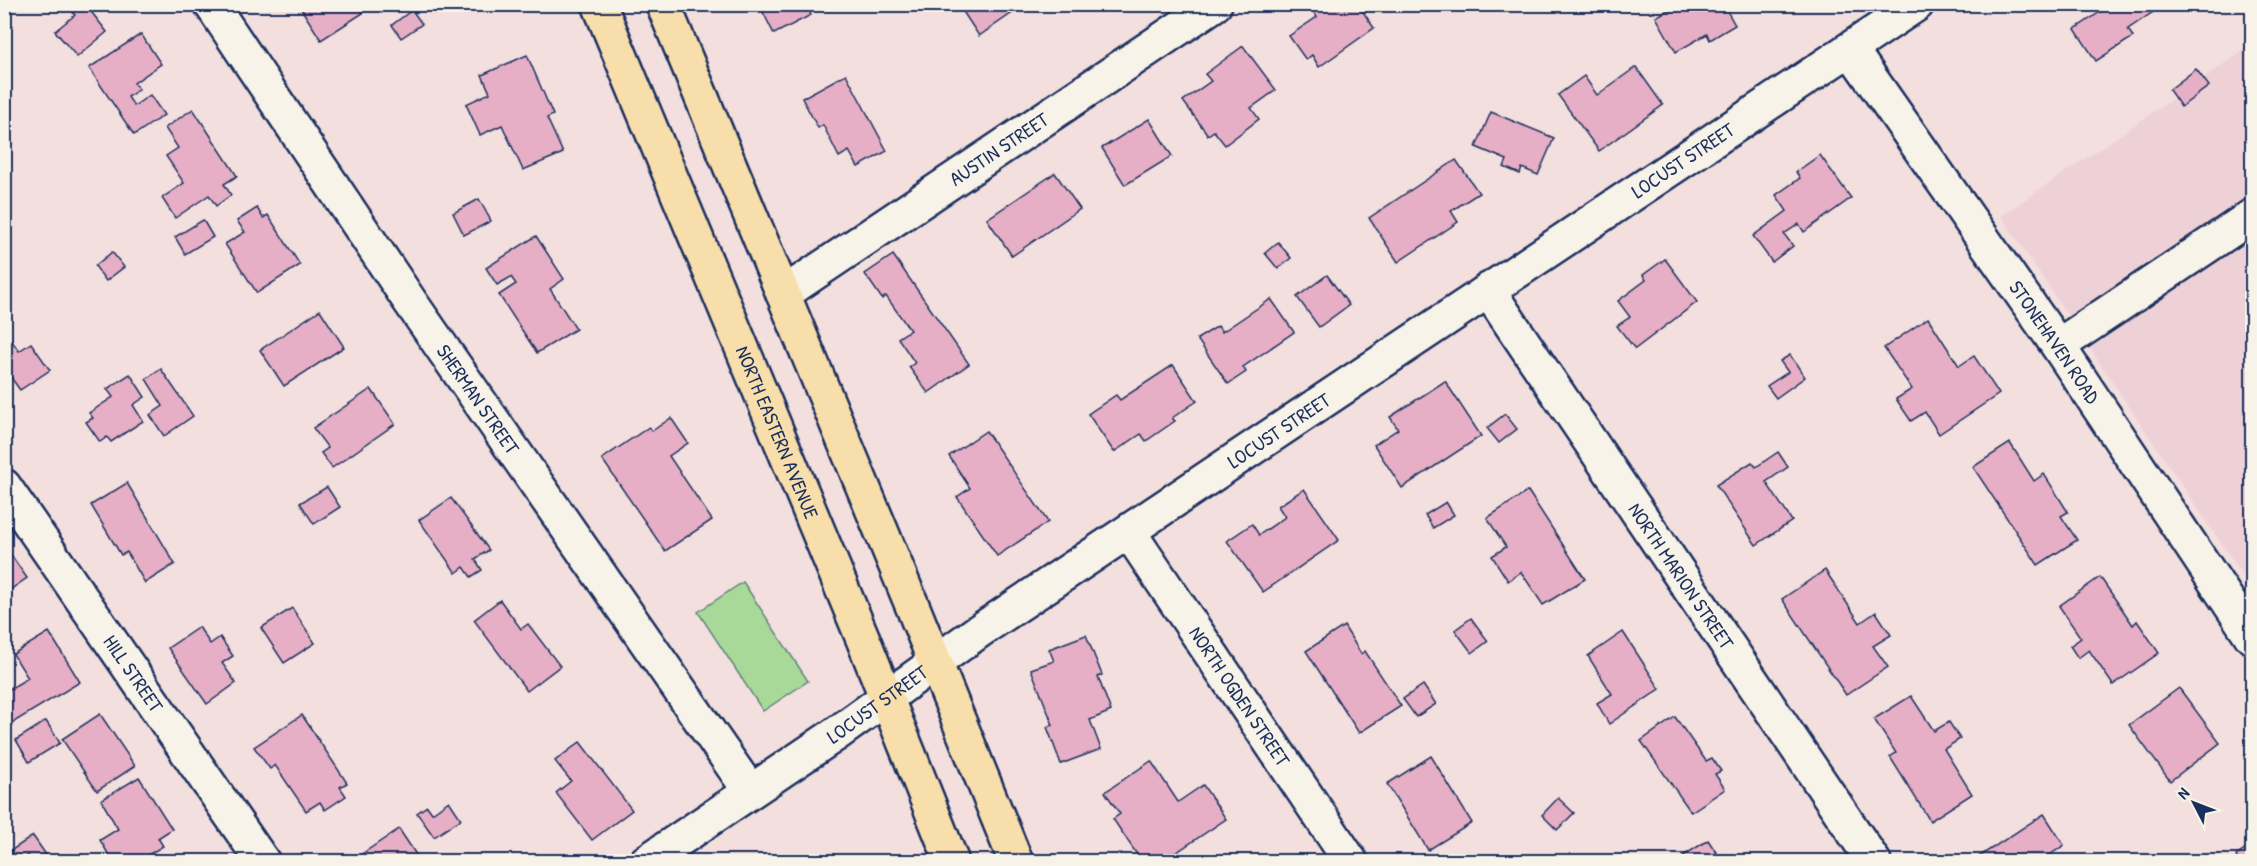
<svg xmlns="http://www.w3.org/2000/svg" width="2257" height="866" viewBox="0 0 2257 866" font-family="'Patrick Hand',sans-serif">
	<style>
		.built { fill: #eed1d6 }
		.green { fill: #a8d999; stroke: #62847c; stroke-width: 1.5 }
		.building { fill: #e6afc5; stroke: #1b2f5e; stroke-width: 1.5 }
		.lines { fill: none; stroke-linecap: round; stroke-linejoin: round }
		.minor-casing { stroke: #1b2f5e; stroke-width: 38 }
		.major-casing { stroke: #1b2f5e; stroke-width: 38 }
		.minor { stroke: #f7f3e8; stroke-width: 33 }
		.major { stroke: #f8deab; stroke-width: 33 }
		.labels { text-anchor: middle; stroke-width: 6; stroke-linejoin: round; paint-order: stroke }
		.street-label { font-size: 20px; fill: #1b2f5e; stroke: #f7f3e8 }
	</style>
	<rect width="100%" height="100%" fill="#f2dfde"/>
	<filter id="ink" filterUnits="userSpaceOnUse"><feTurbulence type="fractalNoise" baseFrequency=".0167" numOctaves="2"/><feDisplacementMap in="SourceGraphic" scale="12" xChannelSelector="R" yChannelSelector="G"/><feConvolveMatrix kernelMatrix="1 2 1 2 8 2 1 2 1" color-interpolation-filters="sRGB"/></filter>
	<g filter="url(#ink)">
		<polygon class="built" points="2252,45 2252,589 2001,216"/>
		<polygon class="green" points="743,582 808,681 763,711 698,612"/>
		<g class="building">
			<polygon points="66,4 95,4 89,9 107,32 77,57 55,31 75,15"/>
			<polygon points="298,4 358,4 363,13 321,40"/>
			<polygon points="759,4 806,4 811,15 774,34"/>
			<polygon points="958,4 1019,4 1021,7 979,36"/>
			<polygon points="1321,4 1329,4 1331,8 1337,4 1358,4 1374,28 1319,67 1312,55 1306,60 1289,36 1317,17 1313,11"/>
			<polygon points="1678,4 1723,4 1735,25 1710,40 1707,34 1676,52 1656,17"/>
			<polygon points="2112,4 2165,4 2128,29 2133,37 2096,61 2075,29"/>
			<polygon points="412,10 422,24 401,38 392,25"/>
			<polygon points="141,34 161,64 134,83 139,89 128,97 134,106 150,95 164,115 134,135 89,68"/>
			<polygon points="1243,46 1276,90 1251,108 1259,119 1225,145 1214,131 1208,135 1183,101 1211,81 1205,74"/>
			<polygon points="527,55 553,115 547,118 563,153 523,170 502,125 480,135 466,104 490,93 482,75"/>
			<polygon points="1636,67 1663,105 1599,151 1558,95 1584,76 1597,95"/>
			<polygon points="2196,69 2209,86 2181,107 2169,90"/>
			<polygon points="846,74 887,151 858,167 849,151 839,157 823,125 818,128 802,98"/>
			<polygon points="193,109 237,176 224,184 231,195 216,206 209,195 175,218 162,198 184,183 166,156 178,148 165,128"/>
			<polygon points="1491,112 1554,138 1538,175 1522,168 1520,174 1504,167 1507,160 1476,147"/>
			<polygon points="1149,119 1172,156 1125,185 1102,148"/>
			<polygon points="1820,155 1851,198 1804,232 1799,224 1784,234 1793,246 1772,262 1753,236 1787,211 1776,195 1800,178 1796,172"/>
			<polygon points="1456,160 1479,193 1451,211 1458,222 1398,262 1369,218"/>
			<polygon points="1055,173 1080,209 1012,256 987,219"/>
			<polygon points="479,199 491,221 464,235 453,213"/>
			<polygon points="257,208 263,218 268,215 300,265 257,293 225,244 245,232 237,221"/>
			<polygon points="203,220 213,237 185,254 175,237"/>
			<polygon points="536,236 564,279 550,289 576,329 537,353 499,295 516,284 511,277 497,285 486,268"/>
			<polygon points="1278,242 1291,258 1278,269 1265,253"/>
			<polygon points="112,252 124,267 106,281 95,266"/>
			<polygon points="893,255 969,364 928,393 909,367 915,363 898,338 910,330 886,296 882,299 865,274"/>
			<polygon points="1665,259 1697,302 1635,349 1617,326 1630,317 1618,301 1646,280 1643,275"/>
			<polygon points="1327,275 1349,305 1319,327 1297,297"/>
			<polygon points="1271,299 1294,332 1243,367 1246,372 1228,384 1197,339 1218,326 1222,332"/>
			<polygon points="320,310 344,347 284,386 260,350"/>
			<polygon points="1928,318 1959,366 1974,356 1999,394 1939,434 1925,412 1911,421 1896,399 1912,389 1884,348"/>
			<polygon points="4,330 19,351 31,343 50,370 20,390 4,368"/>
			<polygon points="1790,355 1805,377 1776,398 1767,386 1788,372 1780,361"/>
			<polygon points="1173,365 1197,401 1172,418 1175,421 1146,441 1141,434 1114,452 1088,414 1116,395 1120,400"/>
			<polygon points="161,369 193,416 164,436 150,415 163,406 146,379"/>
			<polygon points="130,374 145,397 133,405 143,421 111,442 107,437 100,442 86,422 93,418 89,413 113,397 107,389"/>
			<polygon points="1445,381 1481,436 1402,488 1374,445 1398,429 1390,417"/>
			<polygon points="371,389 395,424 332,468 321,453 328,448 313,428"/>
			<polygon points="1505,414 1517,429 1499,443 1487,428"/>
			<polygon points="671,418 688,443 669,456 712,520 665,551 602,459 649,427 652,431"/>
			<polygon points="986,431 1048,522 997,556 957,497 970,488 949,456"/>
			<polygon points="2010,443 2034,481 2044,474 2068,512 2061,516 2077,540 2038,565 1973,467"/>
			<polygon points="1778,452 1788,467 1766,482 1792,521 1756,545 1716,485 1752,462 1756,467"/>
			<polygon points="127,483 175,564 145,583 127,552 121,555 91,505"/>
			<polygon points="327,487 340,507 314,524 300,503"/>
			<polygon points="1304,489 1339,540 1263,592 1227,541 1252,524 1259,535 1285,517 1278,506"/>
			<polygon points="1528,491 1585,579 1543,605 1521,572 1508,581 1492,556 1506,547 1487,518"/>
			<polygon points="451,498 489,550 475,559 482,570 471,577 464,567 456,573 419,520"/>
			<polygon points="1446,502 1454,515 1433,528 1425,515"/>
			<polygon points="4,545 27,578 4,594"/>
			<polygon points="1825,570 1860,623 1876,612 1891,635 1873,646 1888,667 1846,695 1782,599"/>
			<polygon points="2100,577 2133,625 2137,621 2159,653 2113,685 2089,650 2078,658 2070,646 2081,638 2059,606"/>
			<polygon points="500,600 521,629 528,624 560,666 527,691 474,620"/>
			<polygon points="292,608 315,643 284,663 261,628"/>
			<polygon points="1471,618 1488,641 1472,653 1455,630"/>
			<polygon points="1344,626 1361,654 1365,651 1401,706 1359,733 1306,651"/>
			<polygon points="199,627 210,644 220,637 233,656 222,663 236,683 207,704 168,648"/>
			<polygon points="49,632 80,682 4,728 4,684 8,690 28,678 13,654"/>
			<polygon points="1623,632 1660,689 1609,724 1597,703 1612,694 1588,656"/>
			<polygon points="1086,635 1102,675 1098,677 1111,711 1090,720 1101,749 1061,764 1047,727 1053,725 1031,669 1054,661 1049,649"/>
			<polygon points="1423,685 1436,704 1416,717 1403,699"/>
			<polygon points="2179,688 2220,743 2170,781 2129,725"/>
			<polygon points="1911,696 1934,731 1949,722 1960,739 1944,749 1972,794 1930,821 1890,757 1896,753 1874,719"/>
			<polygon points="100,714 135,766 97,791 62,739"/>
			<polygon points="302,715 347,783 340,787 346,796 325,810 320,802 306,811 275,765 270,769 254,747"/>
			<polygon points="1675,717 1706,761 1712,758 1721,771 1715,774 1725,789 1691,812 1641,741"/>
			<polygon points="46,721 60,743 29,762 16,740"/>
			<polygon points="580,742 632,810 592,840 556,793 571,781 555,761"/>
			<polygon points="1431,756 1472,823 1428,850 1387,784"/>
			<polygon points="1151,761 1178,802 1203,785 1226,819 1162,862 1142,862 1113,819 1120,814 1105,792"/>
			<polygon points="139,777 172,829 158,838 163,846 138,861 135,856 126,862 113,862 100,840 118,829 101,800"/>
			<polygon points="1558,798 1574,813 1557,830 1542,815"/>
			<polygon points="449,801 461,819 434,837 417,813 427,806 432,813"/>
			<polygon points="2044,814 2064,845 2040,862 1979,862 1977,858"/>
			<polygon points="399,829 421,862 350,862"/>
			<polygon points="33,836 51,862 33,862 28,855 18,862 8,862 4,855"/>
			<polygon points="1708,840 1718,855 1708,862 1687,862 1683,856"/>
			<polygon points="2252,845 2252,862 2239,862 2236,856"/>
		</g>
		<g class="lines">
			<defs>
				<g id="minor">
					<path id="s1" d="M211 4 409 300 750 791"/>
					<path id="s2" d="M1851 50 2058 346 2252 637"/>
					<path id="s3" d="M1488 290 1874 862"/>
					<path id="s4" d="M783 294 1215 4"/>
					<polyline points="2058,346 2252,216"/>
					<path id="s5" d="M4 486 263 862"/>
					<path id="s6" d="M1129 532 1351 862"/>
					<path id="s7" d="M646 862 836 734 979 631 1917 4"/>
				</g>
				<g id="major">
					<path id="s8" d="M599 4 863 639 952 862"/>
					<polyline points="663,4 914,610 1016,862"/>
				</g>
			</defs>
			<use href="#minor" class="minor-casing"/>
			<use href="#major" class="major-casing"/>
			<use href="#minor" class="minor"/>
			<use href="#major" class="major"/>
		</g>
	</g>
	<g class="labels">
		<g class="street-label">
			<text dy="7" stroke="none"><textPath href="#s4" startOffset="260">AUSTIN STREET</textPath></text>
			<text dy="7" stroke="none"><textPath href="#s7" startOffset="1252">LOCUST STREET</textPath></text>
			<text dy="7" stroke="none"><textPath href="#s2" startOffset="356">STONEHAVEN ROAD</textPath></text>
			<text dy="7" stroke="none"><textPath href="#s1" startOffset="477">SHERMAN STREET</textPath></text>
			<text dy="7" stroke="none"><textPath href="#s7" startOffset="766">LOCUST STREET</textPath></text>
			<text dy="7" stroke="none"><textPath href="#s8" startOffset="464">NORTH EASTERN AVENUE</textPath></text>
			<text dy="7" stroke="none"><textPath href="#s3" startOffset="345">NORTH MARION STREET</textPath></text>
			<text dy="7" stroke="none"><textPath href="#s5" startOffset="228">HILL STREET</textPath></text>
			<text dy="7" stroke="none"><textPath href="#s6" startOffset="198">NORTH OGDEN STREET</textPath></text>
			<text dy="7" stroke="none"><textPath href="#s7" startOffset="280">LOCUST STREET</textPath></text>
		</g>
	</g>
	<rect width="2257" height="866" fill="none" stroke="#f7f3e8" stroke-width="24"/>
	<rect x="12" y="12" width="2233" height="842" fill="none" stroke="#1b2f5e" stroke-width="2" filter="url(#ink)"/>
	<g transform="translate(2194 803) rotate(312)" stroke="#f7f3e8" stroke-width="4.5" paint-order="stroke">
	<path d="M0-4.5L10 22L0 15L-10 22Z" fill="#1b2f5e"/>
	<text y="-9" font-size="16" font-weight="bold" text-anchor="middle" fill="#1b2f5e">N</text>
	</g>
</svg>
